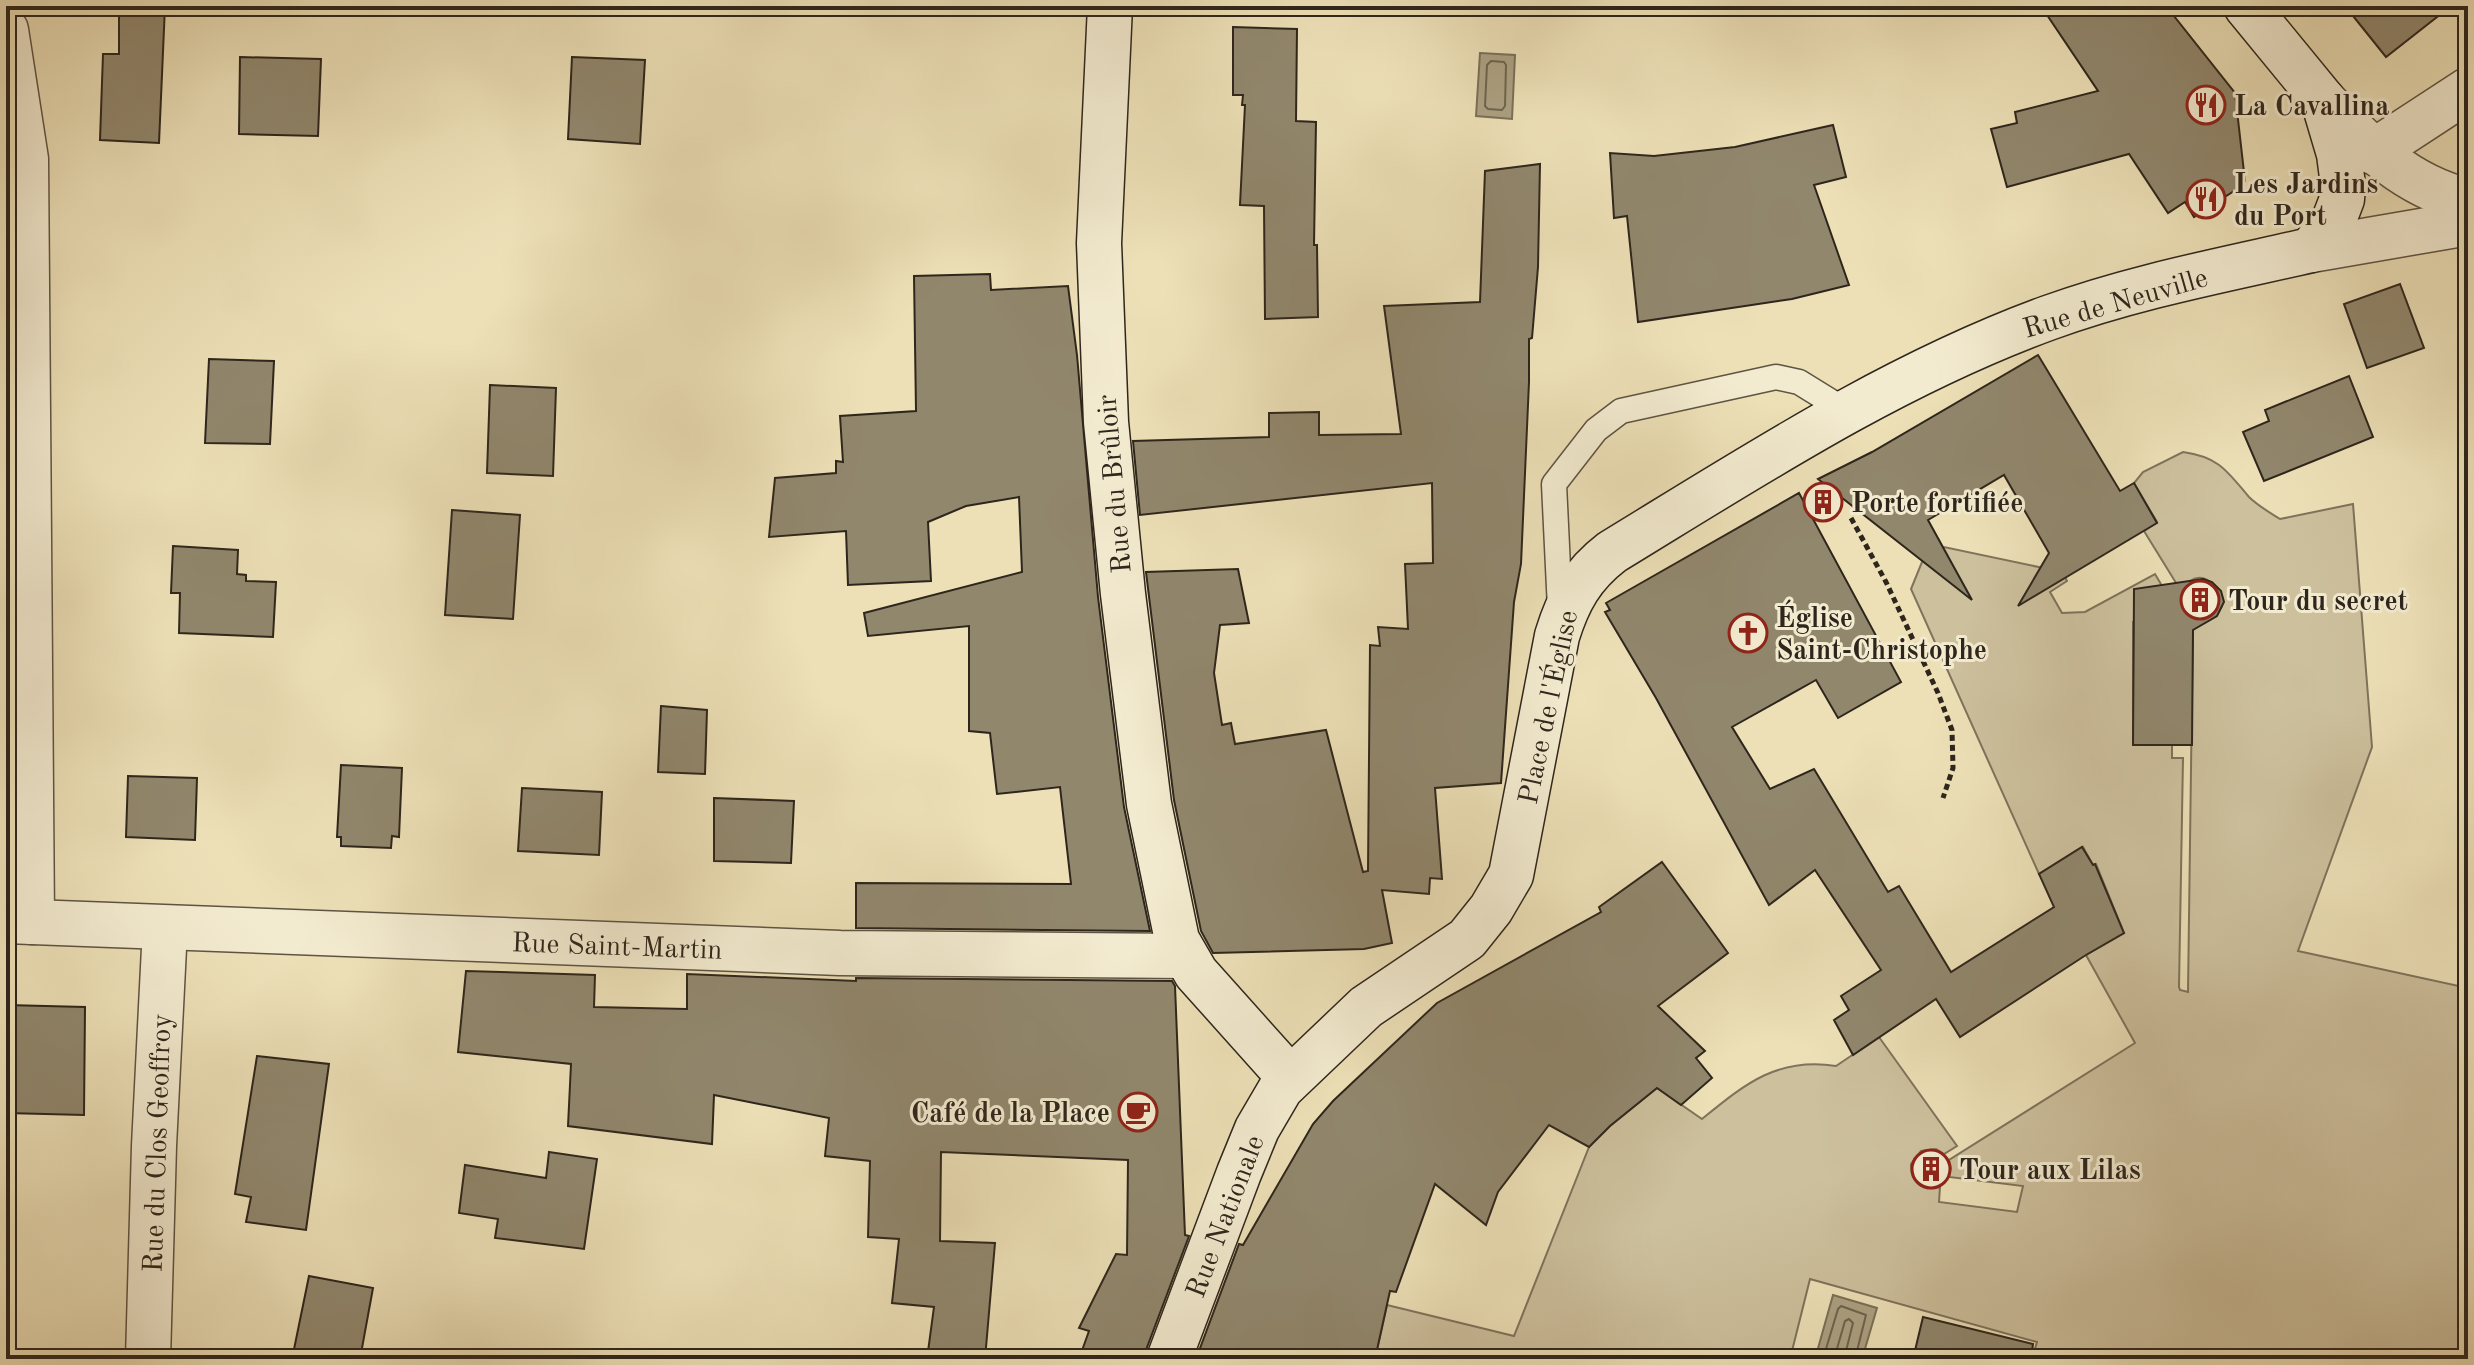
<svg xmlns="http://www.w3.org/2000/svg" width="2474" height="1365" viewBox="0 0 2474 1365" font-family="'Old Standard TT',serif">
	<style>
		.green { fill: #cdc09d; stroke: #7e735c; stroke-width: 2 }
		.water { fill: #aca182; stroke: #7a7059; stroke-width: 2 }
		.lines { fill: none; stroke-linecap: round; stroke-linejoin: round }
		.shore { stroke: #6d644f; stroke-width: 2 }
		.building { fill: #91876d; stroke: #2e261c; stroke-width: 2 }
		.lane-casing { stroke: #5e5443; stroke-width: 27 }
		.street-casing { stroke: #5e5443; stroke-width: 47 }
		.secondary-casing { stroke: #2e261c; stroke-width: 47 }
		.path { stroke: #2e261c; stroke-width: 5; stroke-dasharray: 6 4; stroke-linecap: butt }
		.lane { stroke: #f3ebd0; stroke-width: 24 }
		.street { stroke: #f3ebd0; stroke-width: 44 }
		.secondary { stroke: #f3ebd0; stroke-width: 44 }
		.labels { text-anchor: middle; stroke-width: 6; stroke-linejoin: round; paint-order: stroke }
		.poi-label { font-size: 28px; font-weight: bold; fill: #2e261c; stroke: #f3ebd0; text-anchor: start }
		.street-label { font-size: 28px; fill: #2e261c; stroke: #f3ebd0 }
	</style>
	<rect width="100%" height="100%" fill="#ede0b7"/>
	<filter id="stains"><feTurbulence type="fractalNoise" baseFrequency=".0025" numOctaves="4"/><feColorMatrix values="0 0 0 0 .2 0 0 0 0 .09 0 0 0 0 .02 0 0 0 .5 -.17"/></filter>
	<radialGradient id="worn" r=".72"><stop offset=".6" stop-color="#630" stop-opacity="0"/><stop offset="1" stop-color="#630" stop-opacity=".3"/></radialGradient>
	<path class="green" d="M2183 452C2219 457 2227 471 2249 497 2258 506 2269 512 2280 519L2353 504 2372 747 2298 951 2468 988V1359H2032L2037 1342 1810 1279 1790 1359H1375L1387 1305 1514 1336 1589 1147 1610 1126 1657 1088 1702 1119C1745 1084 1777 1057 1836 1066L1879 1037 1957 1146 1944 1154 1936 1149 1921 1151 1911 1164C1910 1182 1922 1192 1940 1187L1939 1202 2017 1212 2023 1186 1949 1177 1951 1168 1949 1160 2135 1043 2086 955 2124 933 2096 864 2093 865 2083 847 2039 874 1911 589 1922 562 1944 547 2062 572 2067 581 2050 592 2062 613 2085 612 2155 574 2184 623 2133 622V744L2172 745V758H2183L2179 987 2180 990 2188 992 2193 621C2207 623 2215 620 2222 606 2218 582 2199 565 2181 591L2144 531 2157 522 2134 483 2143 472Z"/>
	<g class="water">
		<polygon points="1480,53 1515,55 1512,119 1476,116"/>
		<polygon points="1833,1295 1877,1308 1862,1359 1815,1359"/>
	</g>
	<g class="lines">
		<g class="shore">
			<polygon points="1491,61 1504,62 1506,65 1505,106 1502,110 1488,109 1485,106 1487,65"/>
			<polyline points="1823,1359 1838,1309 1841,1306 1866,1315 1855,1359"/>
			<polyline points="1834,1359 1845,1321 1849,1319 1853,1323 1844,1359"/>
		</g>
	</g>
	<g class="building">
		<polygon points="119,6 165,6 159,143 100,140 103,54 119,54"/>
		<polygon points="2041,6 2166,6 2235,93 2245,181 2237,189 2194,217 2185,202 2168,213 2129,154 2007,187 1991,129 2017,123 2015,112 2098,91"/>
		<polygon points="2345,6 2451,6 2386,57"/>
		<polygon points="1233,27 1297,29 1296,121 1316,122 1314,245 1317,245 1318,317 1265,319 1264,206 1240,205 1245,105 1242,105 1243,95 1233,95"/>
		<polygon points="240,57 321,59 318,136 239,134"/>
		<polygon points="572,57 645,60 640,144 568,139"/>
		<polygon points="1833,125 1846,177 1814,185 1849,285 1792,299 1638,322 1627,216 1614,218 1610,153 1654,156 1735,147"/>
		<polygon points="1540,164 1538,267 1532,338 1529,339 1529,382 1521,564 1514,602 1501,783 1435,788 1442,879 1430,878 1429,894 1382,890 1392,943 1364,949 1213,953 1201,931 1174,800 1146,572 1238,569 1249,623 1220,625 1214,673 1222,725 1231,723 1235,744 1326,730 1363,872 1368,871 1370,645 1380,646 1378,627 1408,629 1405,564 1433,563 1432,483 1140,515 1133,441 1269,437 1269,413 1319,412 1319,435 1401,434 1384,306 1480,302 1485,171"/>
		<polygon points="990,274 991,290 1068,286 1077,355 1098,597 1124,807 1150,931 856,928 856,883 1071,884 1060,787 997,794 990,733 969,731 969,626 868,636 864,613 1022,572 1019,497 966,506 928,522 931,581 848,585 846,531 769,537 775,478 836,473 836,461 843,462 840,416 916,411 914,276"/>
		<polygon points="2400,284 2424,348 2367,368 2344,304"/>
		<polygon points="2038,355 2120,491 2134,483 2157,523 2018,606 2049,553 2004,475 1928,520 1972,600 1818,479 1872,452"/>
		<polygon points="209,359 274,361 270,444 205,443"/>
		<polygon points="2349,376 2373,437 2264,481 2243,432 2269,421 2265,410"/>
		<polygon points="490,385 556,388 553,476 487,473"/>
		<polygon points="1799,493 1901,682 1838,718 1816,680 1732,727 1770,789 1814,769 1888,892 1899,886 1951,972 2054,907 2039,874 2082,847 2093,865 2095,864 2124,933 2086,955 1960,1037 1936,999 1853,1055 1834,1020 1849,1010 1841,996 1881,970 1815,870 1769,905 1656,698 1605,612 1610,610 1606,603"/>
		<polygon points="452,510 520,515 513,619 445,615"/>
		<polygon points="173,546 238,550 237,574 246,575 246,581 276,582 273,637 179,633 180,593 171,593"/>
		<polygon points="2203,579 2212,582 2221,591 2224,602 2217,616 2193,630 2192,745 2133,745 2134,589"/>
		<polygon points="661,706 707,710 705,774 658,772"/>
		<polygon points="341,765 402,768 399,837 392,836 391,848 341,846 341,837 337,837"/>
		<polygon points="128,776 197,778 195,840 126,837"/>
		<polygon points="522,788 602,792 599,855 518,851"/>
		<polygon points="714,798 794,801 791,863 714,861"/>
		<polygon points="1662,862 1728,953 1658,1006 1705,1051 1696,1058 1712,1078 1681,1105 1657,1088 1610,1126 1589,1147 1549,1125 1498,1192 1486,1225 1435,1184 1396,1292 1390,1291 1375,1359 1196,1359 1239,1244 1243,1245 1313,1124 1333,1101 1437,1003 1601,912 1599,907"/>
		<polygon points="466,971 595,975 594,1007 687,1009 687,974 856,981 856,978 1172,981 1175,986 1185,1235 1189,1236 1146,1350 1145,1359 1079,1359 1089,1331 1079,1328 1116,1254 1127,1255 1128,1160 941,1152 940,1241 995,1243 985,1359 927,1359 934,1307 892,1303 899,1239 868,1237 870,1161 825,1156 829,1118 714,1095 712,1144 568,1126 571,1064 458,1052"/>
		<polygon points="6,1005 85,1007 84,1115 6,1113"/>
		<polygon points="257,1056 329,1064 306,1230 246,1222 251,1197 235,1194"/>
		<polygon points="549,1152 597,1159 584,1249 495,1238 498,1219 459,1213 465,1165 546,1178"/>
		<polygon points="309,1276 373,1288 360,1359 292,1359"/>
		<polygon points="1923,1317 2033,1344 2031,1359 1913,1359"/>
	</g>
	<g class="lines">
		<defs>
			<polyline id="lane" points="1560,609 1554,484 1596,430 1621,411 1776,377 1799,382 1846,411"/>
			<g id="street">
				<polyline points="6,30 26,159 32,922"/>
				<path d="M2323 100C2366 145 2405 186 2468 201"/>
				<polyline points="2373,152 2468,90"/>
				<polyline points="2311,250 2468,223"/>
				<polyline points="6,921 840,953 1185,956"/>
				<polyline points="148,1359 154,1146 165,928"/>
			</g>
			<g id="secondary">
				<polyline points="1110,6 1099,243 1106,422 1123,594 1149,804 1177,940 1196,973 1290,1078"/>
				<path d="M1169 1359 1239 1173 1257 1129 1281 1088 1366 1007 1467 939 1491 909 1511 875 1557 636C1568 600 1582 575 1612 552 1753 466 1892 375 2048 318 2133 287 2223 270 2311 250L2334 220 2342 199 2343 185 2339 154 2323 100 2246 6"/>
			</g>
		</defs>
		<use href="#lane" class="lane-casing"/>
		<use href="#street" class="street-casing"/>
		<use href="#secondary" class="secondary-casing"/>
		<polyline class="path" points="1851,518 1886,582 1938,693 1952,730 1953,768 1943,798"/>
		<use href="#lane" class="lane"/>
		<use href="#street" class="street"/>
		<use href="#secondary" class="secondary"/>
	</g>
	<defs>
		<symbol id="restaurant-ring" viewBox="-11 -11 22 22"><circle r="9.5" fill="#f3ebd0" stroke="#8f2418" stroke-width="1.5"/><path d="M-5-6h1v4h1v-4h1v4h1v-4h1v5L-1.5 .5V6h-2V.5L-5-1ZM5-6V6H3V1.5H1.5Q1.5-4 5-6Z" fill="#8f2418"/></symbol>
		<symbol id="building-ring" viewBox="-11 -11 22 22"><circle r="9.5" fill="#f3ebd0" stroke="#8f2418" stroke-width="1.5"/><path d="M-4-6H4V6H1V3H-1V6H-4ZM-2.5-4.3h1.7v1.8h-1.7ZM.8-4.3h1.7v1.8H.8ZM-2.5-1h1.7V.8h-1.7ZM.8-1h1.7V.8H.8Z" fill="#8f2418"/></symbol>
		<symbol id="church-ring" viewBox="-11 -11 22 22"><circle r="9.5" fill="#f3ebd0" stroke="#8f2418" stroke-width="1.5"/><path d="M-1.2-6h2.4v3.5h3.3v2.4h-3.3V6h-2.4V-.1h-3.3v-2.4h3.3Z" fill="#8f2418"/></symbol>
		<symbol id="cafe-ring" viewBox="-11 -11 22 22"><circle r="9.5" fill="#f3ebd0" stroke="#8f2418" stroke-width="1.5"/><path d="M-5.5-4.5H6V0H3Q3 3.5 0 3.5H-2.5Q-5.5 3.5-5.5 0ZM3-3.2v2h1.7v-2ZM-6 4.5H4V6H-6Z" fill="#8f2418"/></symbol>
	</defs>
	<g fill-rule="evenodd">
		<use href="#restaurant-ring" x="2184" y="83" width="44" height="44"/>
		<use href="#restaurant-ring" x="2184" y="177" width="44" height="44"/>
		<use href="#building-ring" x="1801" y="480" width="44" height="44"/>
		<use href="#building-ring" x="2178" y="578" width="44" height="44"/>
		<use href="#church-ring" x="1726" y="611" width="44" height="44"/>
		<use href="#cafe-ring" x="1116" y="1090" width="44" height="44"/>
		<use href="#building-ring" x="1909" y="1147" width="44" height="44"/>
	</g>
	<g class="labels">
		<g class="poi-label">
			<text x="2234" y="115">La Cavallina</text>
			<text x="2234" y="193">Les Jardins<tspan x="2234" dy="32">du Port</tspan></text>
			<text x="1851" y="512">Porte fortifiée</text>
			<text x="2228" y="610">Tour du secret</text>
			<text x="1776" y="627">Église<tspan x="1776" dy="32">Saint-Christophe</tspan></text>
			<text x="1110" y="1122" text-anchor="end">Café de la Place</text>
			<text x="1959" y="1179">Tour aux Lilas</text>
		</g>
		<g class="street-label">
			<text transform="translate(2115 302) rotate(-16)" y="10">Rue de Neuville</text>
			<text transform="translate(1113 484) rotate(-95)" y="10">Rue du Brûloir</text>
			<text transform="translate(1547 707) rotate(-78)" y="10">Place de l'Église</text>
			<text transform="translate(617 945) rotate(2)" y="10">Rue Saint-Martin</text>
			<text transform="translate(156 1143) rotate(-88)" y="10">Rue du Clos Geoffroy</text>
			<text transform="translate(1224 1216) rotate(-69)" y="10">Rue Nationale</text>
		</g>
	</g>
	<rect width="2474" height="1365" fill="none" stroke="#ede0b7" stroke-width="32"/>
	<rect x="8" y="8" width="2458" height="1349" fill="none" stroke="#2e261c" stroke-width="4"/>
	<rect x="16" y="16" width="2442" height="1333" fill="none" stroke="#2e261c" stroke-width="2"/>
	<rect width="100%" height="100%" filter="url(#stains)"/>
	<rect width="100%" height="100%" fill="url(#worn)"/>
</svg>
